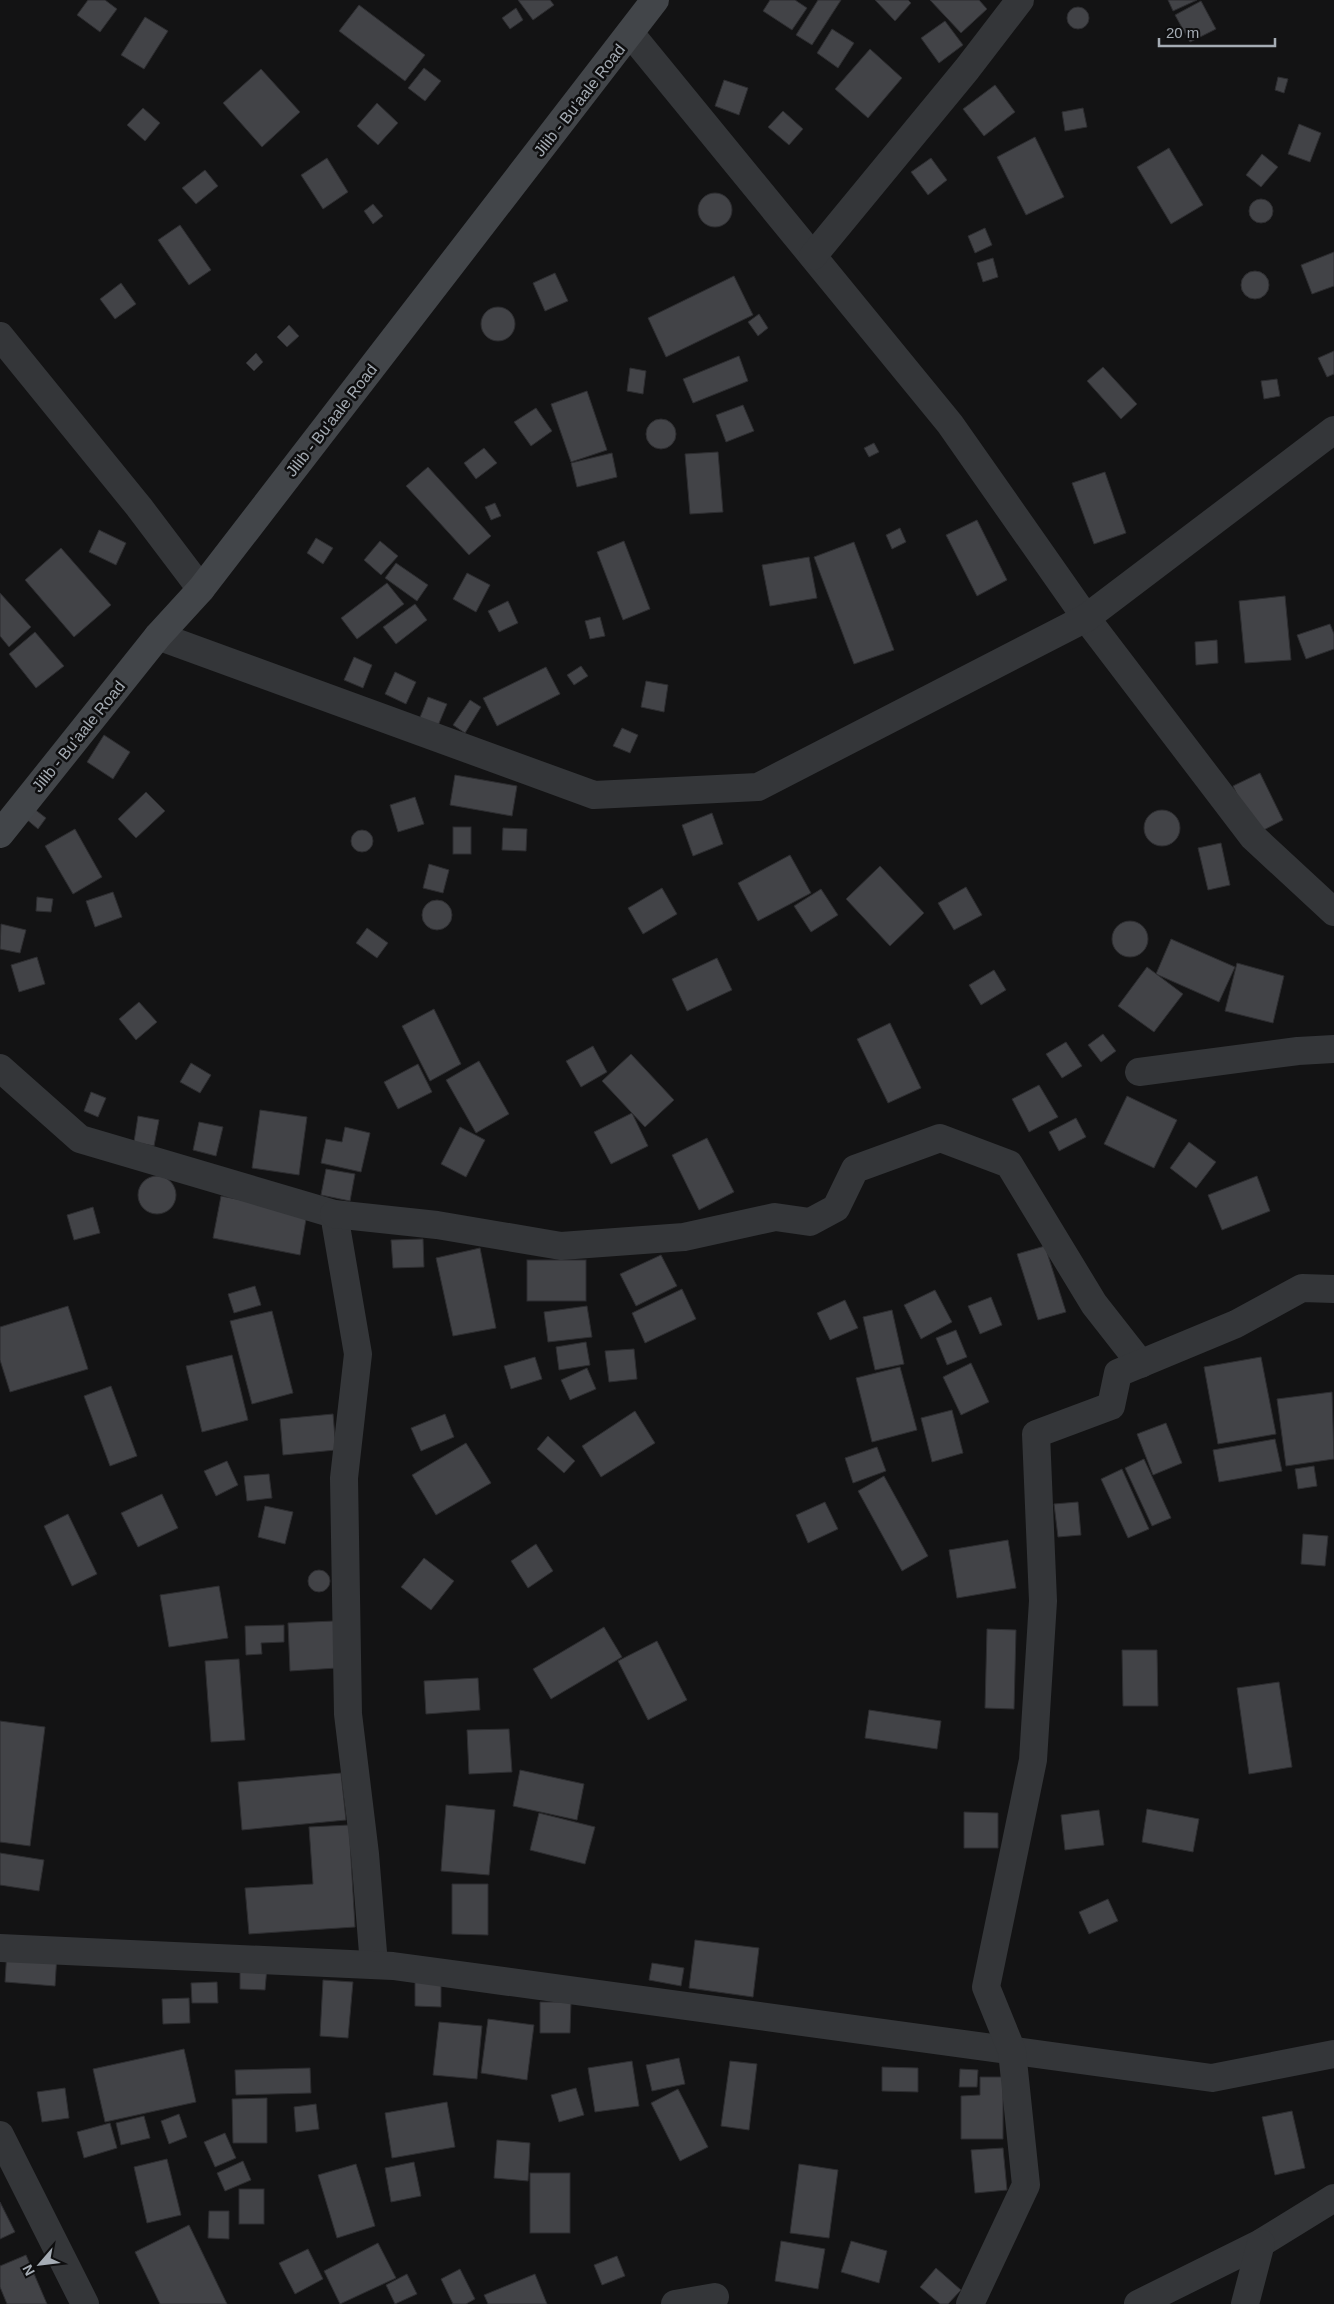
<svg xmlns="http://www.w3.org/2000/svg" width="1334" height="2304" viewBox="0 0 1334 2304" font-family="Helvetica,sans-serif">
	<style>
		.building { fill: #424347; stroke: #2d2d30 }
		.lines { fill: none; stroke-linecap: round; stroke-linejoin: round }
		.street { stroke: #343639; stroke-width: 28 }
		.secondary { stroke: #424549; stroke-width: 28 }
		.labels { text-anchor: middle; stroke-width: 5; stroke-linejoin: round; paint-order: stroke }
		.street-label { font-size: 16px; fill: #a5acb4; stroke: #0e0e0f }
	</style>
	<rect width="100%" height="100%" fill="#131314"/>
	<g class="building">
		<polygon points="88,0 105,0 117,9 100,32 77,15"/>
		<polygon points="518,0 550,0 554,5 533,20"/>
		<polygon points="770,0 795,0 807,8 792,30 763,11"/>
		<polygon points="818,0 841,0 812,45 796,35"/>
		<polygon points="875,0 908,0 911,3 895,21"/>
		<polygon points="930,0 979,0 987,9 961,33"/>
		<polygon points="1168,0 1197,0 1173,11"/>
		<polygon points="1201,1 1216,29 1190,42 1175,15"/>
		<polygon points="359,5 425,55 405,81 339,31"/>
		<circle cx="1078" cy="18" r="11"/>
		<polygon points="516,8 523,20 510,29 502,18"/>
		<polygon points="145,17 168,31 144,69 121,55"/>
		<polygon points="945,21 963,45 939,63 921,38"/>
		<polygon points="832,29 854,43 838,68 817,53"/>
		<polygon points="870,49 902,78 868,118 835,89"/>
		<polygon points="424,68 441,81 425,101 408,88"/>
		<polygon points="261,69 300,112 262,147 223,103"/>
		<polygon points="1278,77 1288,79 1284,93 1275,90"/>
		<polygon points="724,80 748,88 739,115 715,106"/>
		<polygon points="995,85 1015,112 984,136 963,109"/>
		<polygon points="377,103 398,123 378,145 357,126"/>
		<polygon points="143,108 160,123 145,141 127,125"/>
		<polygon points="1083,108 1087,127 1065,131 1062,112"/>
		<polygon points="783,111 803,129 789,145 768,127"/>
		<polygon points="1299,124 1321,133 1310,162 1288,154"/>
		<polygon points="1035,137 1064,197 1026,215 997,157"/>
		<polygon points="1169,148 1203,205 1171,224 1137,167"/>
		<polygon points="1262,154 1278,167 1261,187 1246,175"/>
		<polygon points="327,158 348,192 323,209 301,175"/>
		<polygon points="931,158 947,180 928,195 911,172"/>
		<polygon points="205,170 218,186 196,204 182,188"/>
		<circle cx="715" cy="210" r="17"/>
		<circle cx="1261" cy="211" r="12"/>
		<polygon points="373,204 383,216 373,224 364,211"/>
		<polygon points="180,225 211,270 189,285 158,240"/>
		<polygon points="985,228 992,245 975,253 968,236"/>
		<polygon points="1334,252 1334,286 1312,294 1301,265"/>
		<polygon points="993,258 998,277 983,282 977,263"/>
		<circle cx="1255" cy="285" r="14"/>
		<polygon points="555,273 568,301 545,311 533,283"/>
		<polygon points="734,276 753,315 666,357 648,318"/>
		<polygon points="121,283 136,304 115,319 100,299"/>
		<circle cx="498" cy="324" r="17"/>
		<polygon points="759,314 768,328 758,336 748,322"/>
		<polygon points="289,325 299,336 287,347 277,337"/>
		<polygon points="1334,351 1334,374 1327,377 1318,358"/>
		<polygon points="256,353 263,362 254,371 246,363"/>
		<polygon points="739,356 748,381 693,403 683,379"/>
		<polygon points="1103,367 1137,404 1121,419 1087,381"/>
		<polygon points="630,368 646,371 643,394 627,391"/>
		<polygon points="1277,379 1280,396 1264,399 1261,381"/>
		<polygon points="587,391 607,450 571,462 551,404"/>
		<polygon points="743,405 754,431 726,442 716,415"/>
		<polygon points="536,408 552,431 531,446 514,422"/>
		<circle cx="661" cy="434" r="15"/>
		<polygon points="874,443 879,452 869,457 864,448"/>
		<polygon points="484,448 497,463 476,479 464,463"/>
		<polygon points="718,452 723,512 690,514 685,454"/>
		<polygon points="612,453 617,477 577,487 571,463"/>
		<polygon points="428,467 491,536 469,555 406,486"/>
		<polygon points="1105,472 1126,533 1094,544 1072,483"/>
		<polygon points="495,503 501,516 491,520 485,507"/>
		<polygon points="977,520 1007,580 977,596 946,535"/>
		<polygon points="900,528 906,542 892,549 886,535"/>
		<polygon points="99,530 126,543 116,565 89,552"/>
		<polygon points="316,538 333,548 323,564 307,553"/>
		<polygon points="380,541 398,556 381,575 364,560"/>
		<polygon points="624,541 650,609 623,620 597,552"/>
		<polygon points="854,542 894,650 854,664 814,557"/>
		<polygon points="61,548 111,605 74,637 25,580"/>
		<polygon points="809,557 817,598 770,606 762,565"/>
		<polygon points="396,563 428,585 417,601 385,578"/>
		<polygon points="467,573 490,585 476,612 453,599"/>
		<polygon points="387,583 404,604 357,639 341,618"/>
		<polygon points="0,593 31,627 9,647 0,636"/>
		<polygon points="1285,596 1291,660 1245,663 1239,601"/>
		<polygon points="508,601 518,623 499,632 488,611"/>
		<polygon points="415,604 427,620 396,644 383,627"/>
		<polygon points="600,617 605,636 590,639 585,621"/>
		<polygon points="1330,624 1334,634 1334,649 1306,659 1297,635"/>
		<polygon points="35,632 64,666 36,688 9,654"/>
		<polygon points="1217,640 1218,663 1196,665 1195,642"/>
		<polygon points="354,657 372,665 363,688 344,680"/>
		<polygon points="581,666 588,676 574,685 567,675"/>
		<polygon points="546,667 560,694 497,726 483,698"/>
		<polygon points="395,672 416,682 406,704 385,694"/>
		<polygon points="646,681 668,685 664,712 641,707"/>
		<polygon points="428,697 447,704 437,728 419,720"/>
		<polygon points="470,700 481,707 465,733 453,725"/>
		<polygon points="622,728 638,735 630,753 613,746"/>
		<polygon points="104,735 130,752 113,779 87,762"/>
		<polygon points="1260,773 1283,820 1256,834 1233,786"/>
		<polygon points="455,775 517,786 512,816 450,805"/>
		<polygon points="146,792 165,811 136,838 118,819"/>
		<polygon points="415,797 424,824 398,832 390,805"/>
		<polygon points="33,808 46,818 38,829 25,818"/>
		<circle cx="1162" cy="828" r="18"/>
		<polygon points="712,813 723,844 693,856 682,825"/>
		<rect x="453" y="827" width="18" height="27"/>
		<polygon points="503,828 527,829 526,851 502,850"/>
		<polygon points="75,829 102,877 73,894 45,846"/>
		<circle cx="362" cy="841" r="11"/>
		<polygon points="1221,843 1230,885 1208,890 1198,848"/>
		<polygon points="790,855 811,893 758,921 738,883"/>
		<polygon points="429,864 449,870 443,893 423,888"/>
		<polygon points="880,866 924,913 890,946 846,899"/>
		<polygon points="966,887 982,915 954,930 938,903"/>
		<polygon points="662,888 677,914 643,934 628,908"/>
		<polygon points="821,889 838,915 811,932 794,906"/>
		<polygon points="113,892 122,917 95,927 86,901"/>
		<polygon points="37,897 53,899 51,912 36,911"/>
		<circle cx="437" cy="915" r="15"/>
		<circle cx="1130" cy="939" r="18"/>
		<polygon points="1,924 26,930 20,953 0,949"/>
		<polygon points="367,928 388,943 377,958 356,943"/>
		<polygon points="1171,939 1235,967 1219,1002 1156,974"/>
		<polygon points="37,957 45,984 19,992 11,965"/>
		<polygon points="717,958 732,990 687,1011 672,979"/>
		<polygon points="1237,963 1284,976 1273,1023 1225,1011"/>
		<polygon points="1147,967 1183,994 1154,1032 1118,1006"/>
		<polygon points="994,970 1006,990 981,1005 969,985"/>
		<polygon points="139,1002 157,1022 136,1040 119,1019"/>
		<polygon points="434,1009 461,1064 430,1081 402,1026"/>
		<polygon points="890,1023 921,1088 888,1103 857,1039"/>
		<polygon points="1103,1034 1116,1051 1101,1062 1088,1045"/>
		<polygon points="1066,1042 1082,1066 1062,1078 1046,1054"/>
		<polygon points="593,1046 607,1072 581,1087 566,1061"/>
		<polygon points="631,1054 674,1100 645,1127 602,1081"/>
		<polygon points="479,1061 509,1114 476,1133 446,1080"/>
		<polygon points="191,1063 211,1075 200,1093 180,1082"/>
		<polygon points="418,1064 432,1092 398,1109 384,1082"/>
		<polygon points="1039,1085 1058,1117 1029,1132 1012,1099"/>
		<polygon points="91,1092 106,1098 98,1117 84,1111"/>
		<polygon points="1127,1096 1177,1120 1154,1168 1104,1144"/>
		<polygon points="260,1110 307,1117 299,1175 252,1168"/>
		<polygon points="632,1113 648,1146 611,1164 594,1132"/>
		<polygon points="138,1116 159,1120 154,1146 134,1142"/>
		<polygon points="1076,1118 1086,1137 1059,1151 1049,1132"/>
		<polygon points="199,1122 223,1127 216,1156 193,1150"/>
		<polygon points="345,1127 370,1133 361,1172 321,1163 326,1139 342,1142"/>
		<polygon points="460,1127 485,1140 466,1177 441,1164"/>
		<polygon points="707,1138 734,1192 699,1210 672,1155"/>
		<polygon points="1189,1142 1216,1162 1196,1188 1170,1168"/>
		<polygon points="326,1169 355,1174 350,1201 321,1195"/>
		<polygon points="1257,1176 1270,1211 1222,1230 1208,1195"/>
		<circle cx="157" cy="1195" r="19"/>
		<polygon points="221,1196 307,1213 300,1255 213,1238"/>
		<polygon points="93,1207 100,1233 74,1240 67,1215"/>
		<polygon points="423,1239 424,1267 393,1268 391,1240"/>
		<polygon points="1045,1246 1066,1312 1038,1320 1017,1254"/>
		<polygon points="480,1248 496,1328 453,1336 436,1258"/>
		<polygon points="661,1255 677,1286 636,1306 620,1274"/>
		<rect x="527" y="1260" width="59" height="41"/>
		<polygon points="255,1286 261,1305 234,1313 228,1294"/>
		<polygon points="682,1289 696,1319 645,1343 632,1313"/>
		<polygon points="935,1290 952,1322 921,1339 904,1305"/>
		<polygon points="991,1297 1002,1325 980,1334 968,1306"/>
		<polygon points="845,1300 858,1328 830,1340 817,1313"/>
		<polygon points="68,1306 88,1369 10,1392 0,1360 0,1327"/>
		<polygon points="587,1306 592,1337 548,1342 544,1312"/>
		<polygon points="892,1310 904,1364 875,1370 863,1317"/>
		<polygon points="272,1311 293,1393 252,1404 230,1321"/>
		<polygon points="956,1330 967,1357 947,1365 936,1338"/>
		<polygon points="586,1342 590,1365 559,1370 556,1347"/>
		<polygon points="634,1349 637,1379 609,1382 605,1351"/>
		<polygon points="232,1355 248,1420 202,1432 186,1366"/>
		<polygon points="535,1357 542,1379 511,1389 504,1366"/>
		<polygon points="1261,1357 1276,1434 1218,1444 1204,1367"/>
		<polygon points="971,1363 989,1402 961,1415 943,1377"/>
		<polygon points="900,1367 917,1430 872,1442 856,1378"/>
		<polygon points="587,1368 596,1389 570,1400 561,1380"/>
		<polygon points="111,1386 137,1456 110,1466 84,1396"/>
		<polygon points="1332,1392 1334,1459 1286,1466 1277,1399"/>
		<polygon points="952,1410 963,1453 932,1462 921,1418"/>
		<polygon points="635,1411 655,1443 601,1477 582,1446"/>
		<polygon points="333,1414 336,1450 283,1455 280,1419"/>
		<polygon points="445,1414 454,1437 421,1451 411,1428"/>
		<polygon points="1166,1423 1182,1463 1153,1475 1137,1434"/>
		<polygon points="548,1436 575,1461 564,1473 537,1449"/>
		<polygon points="1275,1439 1282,1471 1219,1482 1213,1450"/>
		<polygon points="466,1443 491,1483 436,1515 412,1475"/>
		<polygon points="877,1447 886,1471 853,1483 845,1458"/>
		<polygon points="1144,1459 1171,1518 1152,1526 1125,1468"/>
		<polygon points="227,1461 238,1485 216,1496 204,1471"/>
		<polygon points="1314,1466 1317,1486 1298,1489 1295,1469"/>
		<polygon points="1122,1469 1149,1529 1128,1538 1101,1479"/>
		<polygon points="269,1474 272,1498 247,1501 244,1476"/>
		<polygon points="884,1476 928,1556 902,1571 858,1491"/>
		<polygon points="162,1494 178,1528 138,1547 121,1513"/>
		<polygon points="825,1502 838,1529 808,1543 796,1515"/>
		<polygon points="1078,1502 1081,1535 1058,1537 1054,1504"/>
		<polygon points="265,1506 293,1512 285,1544 258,1537"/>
		<polygon points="68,1514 97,1574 72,1586 44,1526"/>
		<polygon points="1303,1534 1328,1536 1325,1566 1301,1564"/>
		<polygon points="1008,1540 1016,1588 957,1598 949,1550"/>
		<polygon points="536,1544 553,1571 528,1588 511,1561"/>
		<polygon points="424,1558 454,1581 431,1610 401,1587"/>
		<circle cx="319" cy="1581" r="11"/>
		<polygon points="219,1586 228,1638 169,1647 160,1595"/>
		<polygon points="334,1621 337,1668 290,1671 288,1623"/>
		<polygon points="284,1625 284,1642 261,1643 262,1654 246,1655 245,1626"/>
		<polygon points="604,1627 622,1657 551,1699 533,1669"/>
		<polygon points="987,1629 1016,1630 1014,1709 985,1708"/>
		<polygon points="657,1641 687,1700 648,1720 618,1661"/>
		<polygon points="1122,1650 1157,1650 1158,1706 1123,1706"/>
		<polygon points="239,1659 245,1740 211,1742 205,1661"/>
		<polygon points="478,1678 480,1710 426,1714 424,1681"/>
		<polygon points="1279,1682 1292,1767 1249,1774 1237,1688"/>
		<polygon points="869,1710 941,1721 937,1749 865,1738"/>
		<polygon points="0,1721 45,1727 30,1846 0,1842"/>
		<polygon points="509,1729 512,1772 469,1774 467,1730"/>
		<polygon points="520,1770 584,1784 577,1820 513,1806"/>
		<polygon points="341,1773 346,1820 242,1830 238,1782"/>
		<polygon points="446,1805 495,1810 489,1875 441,1871"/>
		<polygon points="1147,1809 1199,1819 1193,1852 1142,1842"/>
		<polygon points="1099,1810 1104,1845 1065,1850 1061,1815"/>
		<polygon points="964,1812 998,1813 998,1848 964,1848"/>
		<polygon points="539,1813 595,1827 585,1864 530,1850"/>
		<polygon points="349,1825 355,1927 249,1934 245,1888 313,1884 309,1827"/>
		<polygon points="0,1853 44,1860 39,1891 0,1885"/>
		<polygon points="452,1884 488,1884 488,1935 452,1934"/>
		<polygon points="1108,1899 1118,1921 1089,1934 1079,1912"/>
		<polygon points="695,1940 759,1948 753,1997 689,1988"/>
		<polygon points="7,1950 57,1954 55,1986 5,1982"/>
		<polygon points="652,1963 684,1968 681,1986 649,1980"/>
		<polygon points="240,1966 267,1967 265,1990 240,1989"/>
		<polygon points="323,1980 353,1982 348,2038 320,2036"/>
		<polygon points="415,1981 441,1981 441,2007 415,2006"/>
		<polygon points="217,1982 218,2003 192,2003 191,1983"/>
		<polygon points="189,1998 190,2023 163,2024 162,1999"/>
		<polygon points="540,2002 571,2002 570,2033 540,2033"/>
		<polygon points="488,2019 534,2025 527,2080 481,2073"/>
		<polygon points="439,2022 482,2026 477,2079 433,2075"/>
		<polygon points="184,2049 196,2102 105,2122 93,2069"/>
		<polygon points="679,2058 685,2084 652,2091 646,2065"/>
		<polygon points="632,2061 639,2106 595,2112 588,2068"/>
		<polygon points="730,2061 757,2064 749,2130 721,2126"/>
		<polygon points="882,2067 918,2068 918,2092 882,2091"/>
		<polygon points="310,2068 311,2093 236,2095 235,2070"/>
		<polygon points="960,2069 978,2070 977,2087 959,2087"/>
		<polygon points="980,2077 1003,2077 1003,2139 961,2139 961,2096 980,2095"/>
		<polygon points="65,2088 69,2118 42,2122 37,2092"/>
		<polygon points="576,2088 584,2115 559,2122 551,2095"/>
		<polygon points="678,2089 708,2147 680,2161 651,2103"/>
		<polygon points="267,2098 267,2143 233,2143 232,2099"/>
		<polygon points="447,2102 455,2147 392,2158 385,2113"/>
		<polygon points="316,2104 319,2129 296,2132 294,2107"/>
		<polygon points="1292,2111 1305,2168 1275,2175 1262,2117"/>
		<polygon points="179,2114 187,2137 169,2144 161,2121"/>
		<polygon points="144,2116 150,2138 121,2145 116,2123"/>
		<polygon points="110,2123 117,2148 84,2158 77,2132"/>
		<polygon points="225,2133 236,2158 215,2167 204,2142"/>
		<polygon points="497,2140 530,2143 528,2181 494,2178"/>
		<polygon points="1003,2148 1007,2190 975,2193 971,2150"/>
		<polygon points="167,2159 181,2215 147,2223 134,2167"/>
		<polygon points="243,2161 251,2180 225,2191 217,2173"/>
		<polygon points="414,2162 421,2196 391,2202 385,2168"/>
		<polygon points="356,2164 375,2226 337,2238 318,2175"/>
		<polygon points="799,2164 838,2170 829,2238 790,2233"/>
		<rect x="530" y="2173" width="40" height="60"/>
		<rect x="239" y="2189" width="25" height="35"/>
		<polygon points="0,2202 15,2232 0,2239"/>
		<polygon points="209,2211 229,2211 229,2239 208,2238"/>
		<polygon points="189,2225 227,2304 160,2304 135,2252"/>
		<polygon points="781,2241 825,2249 818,2289 775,2281"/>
		<polygon points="851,2241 887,2251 879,2283 841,2272"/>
		<polygon points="378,2243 396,2278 340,2304 324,2271"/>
		<polygon points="308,2249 323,2279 295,2294 279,2263"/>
		<polygon points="26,2255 47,2304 7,2304 0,2287 0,2266"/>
		<polygon points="617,2256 625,2276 602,2285 594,2265"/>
		<polygon points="936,2268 961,2290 948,2304 940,2304 920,2287"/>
		<polygon points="460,2269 475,2299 466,2304 453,2304 441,2279"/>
		<polygon points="407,2274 417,2294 395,2304 386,2285"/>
		<polygon points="535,2274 547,2304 488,2304 484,2295"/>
	</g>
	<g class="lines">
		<g class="street">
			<polyline points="630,33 950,424 1086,618 1253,837 1334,912"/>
			<polyline points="813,256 967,69 1020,0"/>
			<polyline points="0,336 139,507 201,589"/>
			<polyline points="158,636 594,795 758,787 1086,618 1334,430"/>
			<polyline points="0,1068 80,1139 334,1214 358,1354 344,1478 348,1714 365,1854 374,1965"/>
			<polyline points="1139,1072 1298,1051 1334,1049"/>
			<polyline points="334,1214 437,1225 561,1246 684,1237 775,1217 810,1222 836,1208 855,1169 940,1138 1009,1164 1094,1304 1141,1364"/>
			<polyline points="0,1948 393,1966 1212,2078 1334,2054"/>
			<polyline points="0,2135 85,2304"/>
			<polyline points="675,2304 715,2297"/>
			<polyline points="970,2304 1026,2185 1012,2051 986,1987 1033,1760 1043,1601 1036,1434 1111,1406 1118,1373 1236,1324 1302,1288 1334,1289"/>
			<polyline points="1138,2304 1261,2243 1334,2198"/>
			<polyline points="1245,2304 1261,2243"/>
		</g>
		<polyline class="secondary" points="0,834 158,636 201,589 655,0"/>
	</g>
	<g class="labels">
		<g class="street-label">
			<text transform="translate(579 100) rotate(-52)" y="6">Jilib - Bu'aale Road</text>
			<text transform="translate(331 420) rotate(-52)" y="6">Jilib - Bu'aale Road</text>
			<text transform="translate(78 736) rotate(-51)" y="6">Jilib - Bu'aale Road</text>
		</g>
	</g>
	<g transform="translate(40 2264) rotate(242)" stroke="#0e0e0f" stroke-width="4" paint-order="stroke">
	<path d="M0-4L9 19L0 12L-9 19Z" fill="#a5acb4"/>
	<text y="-8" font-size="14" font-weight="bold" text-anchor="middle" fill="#a5acb4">N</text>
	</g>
	<path d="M1159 38v8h116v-8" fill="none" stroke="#a5acb4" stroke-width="2.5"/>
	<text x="1166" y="38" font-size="15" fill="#a5acb4" stroke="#0e0e0f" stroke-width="4" paint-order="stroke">20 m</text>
</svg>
